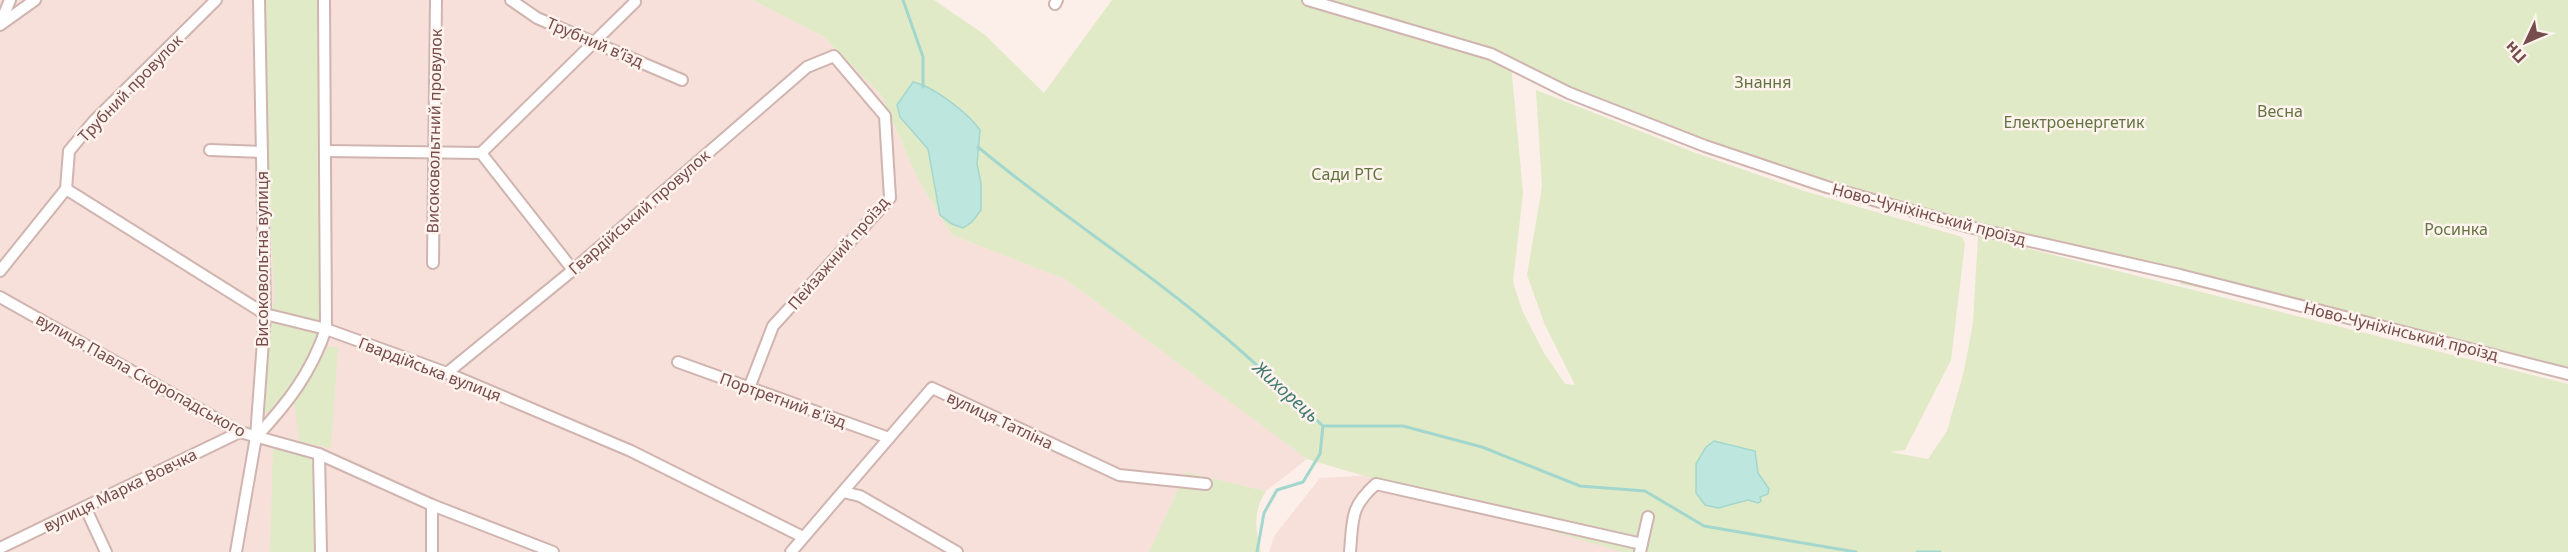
<svg xmlns="http://www.w3.org/2000/svg" width="2568" height="552" viewBox="0 0 2568 552" font-family="'Noto Sans',sans-serif">
	<style>
		.residential { fill: #f6e0d9 }
		.green { fill: #e0eac6 }
		.water { fill: #bce6de; stroke: #a3d7ce; stroke-width: 1.5 }
		.lines { fill: none; stroke-linecap: round; stroke-linejoin: round }
		.stream { stroke: #a3d7ce; stroke-width: 3 }
		.street-casing { stroke: #d0b4b0; stroke-width: 14 }
		.street { stroke: #fff; stroke-width: 10 }
		.labels { text-anchor: middle; stroke-width: 5; stroke-linejoin: round; paint-order: stroke }
		.street-label { font-size: 16px; fill: #764d4c; stroke: #fff3ee }
		.park-label { font-size: 16px; fill: #627541; stroke: #fff3ee }
		.water-label { font-size: 18px; font-style: italic; fill: #407a70; stroke: #fff3ee }
	</style>
	<rect width="100%" height="100%" fill="#fceee8"/>
	<g class="residential">
		<polygon points="0,0 753,0 824,37 881,95 919,182 952,235 1065,279 1307,459 1266,491 1186,472 1149,552 0,552"/>
		<polygon points="1393,474 1641,552 1269,552 1275,535 1320,478"/>
	</g>
	<g class="green">
		<polygon points="264,0 321,0 323,331 312,357 280,405 264,414 270,311 275,301 266,150"/>
		<polygon points="753,0 934,0 985,35 1044,93 1112,0 2568,0 2568,374 2330,313 2180,284 2181,276 1829,188 1829,174 1827,187 1594,102 1511,65 1523,193 1513,282 1522,310 1544,353 1565,384 1575,385 1545,325 1527,275 1542,187 1536,90 1693,152 1804,191 1962,237 1965,243 1951,360 1905,450 1890,452 1928,459 1947,431 1964,371 1973,323 1978,236 2568,384 2568,552 1622,552 1307,459 1065,279 952,235 919,182 881,95 824,37"/>
		<polygon points="328,347 338,347 331,448 300,442 294,403"/>
		<polygon points="273,448 309,457 316,465 317,552 270,552"/>
		<path d="M1186 472 1266 491C1253 510 1255 530 1261 552H1149Z"/>
	</g>
	<g class="water">
		<path d="M913 82C933 86 968 113 980 130L977 164 981 183V210L972 222 963 228 952 224 940 215 928 149 900 117 897 105Z"/>
		<polygon points="1714,441 1755,451 1758,473 1769,489 1768,494 1760,497 1761,501 1758,503 1748,500 1718,508 1705,505 1696,493 1696,464 1706,447"/>
	</g>
	<g class="lines">
		<g class="stream">
			<polyline points="903,0 923,57 923,87"/>
			<path d="M978 147C1054 211 1139 264 1214 328 1252 359 1287 393 1323 426H1403L1482 447 1580 486 1645 491 1704 526 1856 552"/>
			<polyline points="1257,552 1264,513 1277,490 1303,482 1320,454 1323,426"/>
			<polyline points="1917,552 1940,552"/>
		</g>
		<defs>
			<g id="street">
				<polyline points="511,0 537,18 682,80"/>
				<polyline points="1308,0 1491,54 1569,93 1705,146 1827,187 1973,228 2180,275 2568,374"/>
				<polyline points="1055,4 1057,0"/>
				<polyline points="0,24 10,0"/>
				<polyline points="0,25 35,0"/>
				<polyline points="210,150 262,152"/>
				<polyline points="325,151 481,153 573,270"/>
				<polyline points="481,153 635,2"/>
				<polyline points="66,189 265,314 326,329 447,373 631,451 803,537"/>
				<polyline points="433,263 436,0"/>
				<polyline points="0,271 66,189 69,151 94,121 216,0"/>
				<polyline points="0,297 240,432 319,454 432,505 553,552"/>
				<polyline points="678,362 889,438"/>
				<polyline points="447,373 573,270 807,67 834,56 885,116 890,198 773,326 749,388"/>
				<path d="M256 437C288 403 311 373 326 329L324 0"/>
				<polyline points="319,454 321,552"/>
				<polyline points="843,492 860,496 957,552"/>
				<polyline points="85,507 106,552"/>
				<polyline points="0,548 240,432"/>
				<polyline points="236,552 256,437 265,314 259,0"/>
				<polyline points="432,552 432,505"/>
				<polyline points="791,552 932,388 1119,475 1206,484"/>
				<path d="M1350 552C1353 518 1350 507 1376 484L1642 544"/>
				<polyline points="1640,552 1648,517"/>
			</g>
		</defs>
		<use href="#street" class="street-casing"/>
		<use href="#street" class="street"/>
	</g>
	<g class="labels">
		<g class="street-label">
			<text transform="translate(595 42) rotate(23)" y="6">Трубний в’їзд</text>
			<text transform="translate(130 88) rotate(-46)" y="6">Трубний провулок</text>
			<text transform="translate(434 131) rotate(-89)" y="6">Високовольтний провулок</text>
			<text transform="translate(639 212) rotate(-41)" y="6">Гвардійський провулок</text>
			<text transform="translate(1929 214) rotate(15)" y="6">Ново-Чуніхінський проїзд</text>
			<text transform="translate(838 253) rotate(-49)" y="6">Пейзажний проїзд</text>
			<text transform="translate(262 259) rotate(-90)" y="6">Високовольтна вулиця</text>
			<text transform="translate(2401 331) rotate(14)" y="6">Ново-Чуніхінський проїзд</text>
			<text transform="translate(430 369) rotate(21)" y="6">Гвардійська вулиця</text>
			<text transform="translate(141 375) rotate(29)" y="6">вулиця Павла Скоропадського</text>
			<text transform="translate(783 400) rotate(20)" y="6">Портретний в'їзд</text>
			<text transform="translate(1000 420) rotate(25)" y="6">вулиця Татліна</text>
			<text transform="translate(120 490) rotate(-26)" y="6">вулиця Марка Вовчка</text>
		</g>
		<g class="park-label">
			<text x="1763" y="88">Знання</text>
			<text x="2280" y="117">Весна</text>
			<text x="2074" y="128">Електроенергетик</text>
			<text x="1347" y="180">Сади РТС</text>
			<text x="2456" y="235">Росинка</text>
		</g>
		<g class="water-label">
			<text transform="translate(1286 392) rotate(42)" y="6">Жихорець</text>
		</g>
	</g>
	<g transform="translate(2526 42) rotate(226)" stroke="#fff3ee" stroke-width="4.5" paint-order="stroke">
	<path d="M0-4.5L10 22L0 15L-10 22Z" fill="#764d4c"/>
	<text y="-9" font-size="16" font-weight="bold" text-anchor="middle" fill="#764d4c">Пн</text>
	</g>
</svg>
